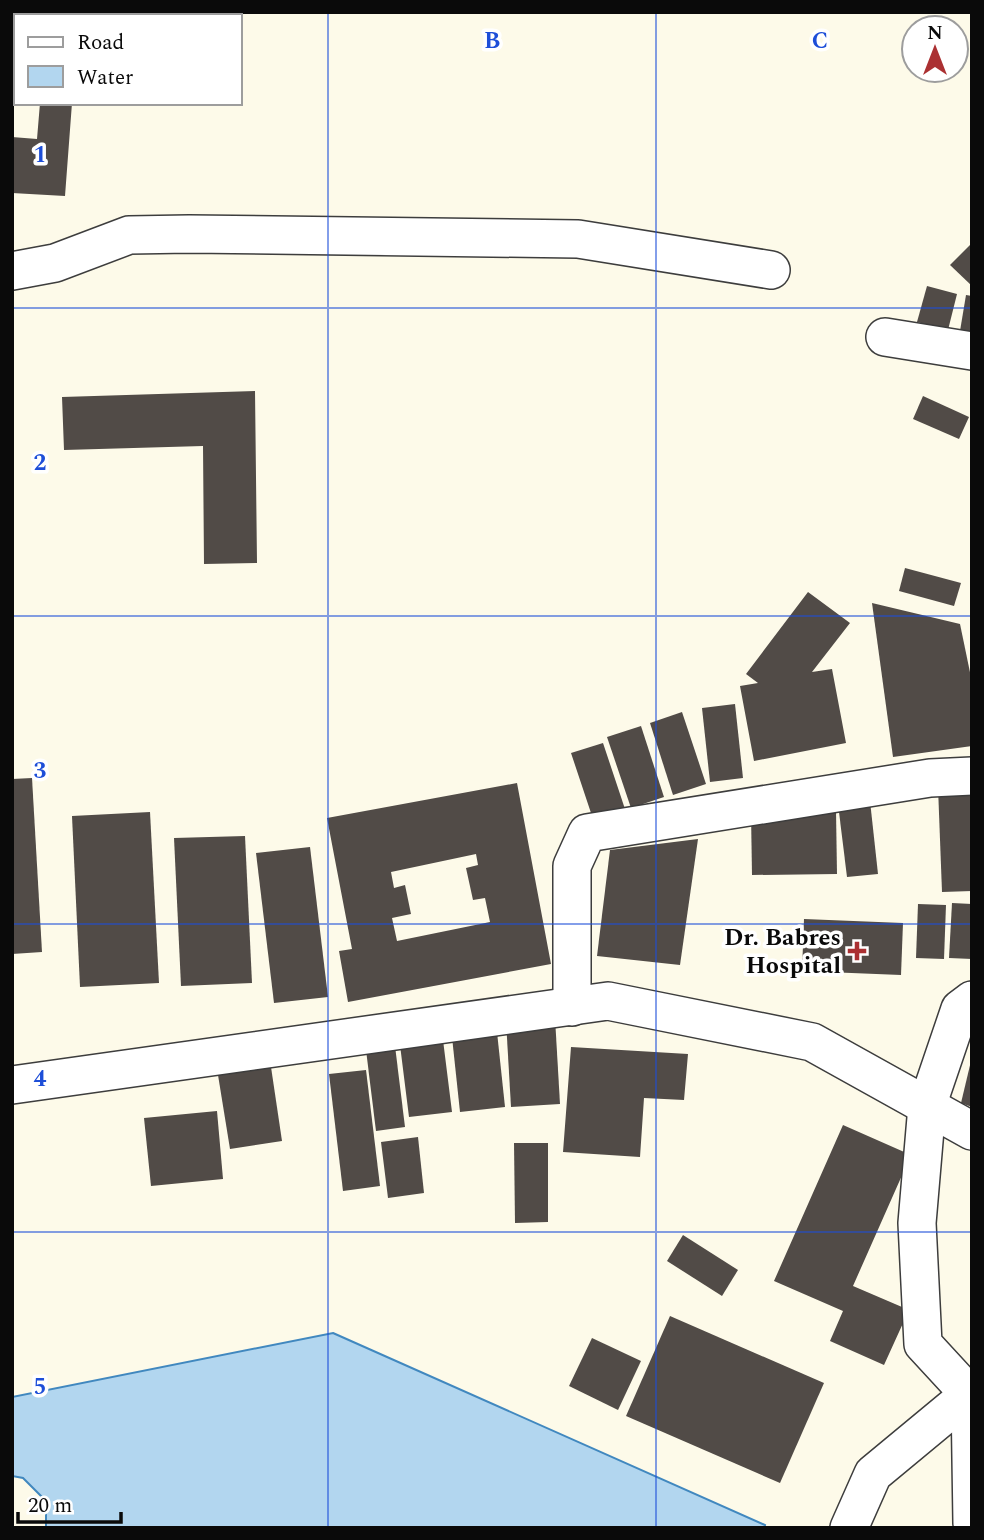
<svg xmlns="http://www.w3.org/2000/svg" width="984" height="1540" viewBox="0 0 984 1540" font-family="Spectral,serif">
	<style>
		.water { fill: #b2d6ef; stroke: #4188bf; stroke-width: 2 }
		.building { fill: #514b47; fill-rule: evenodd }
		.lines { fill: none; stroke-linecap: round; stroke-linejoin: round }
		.minor-casing { stroke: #3d3d3d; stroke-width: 40 }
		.minor { stroke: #fff; stroke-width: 37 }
		.grid { fill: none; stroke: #1d4ed8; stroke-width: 2; stroke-opacity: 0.55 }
		.poi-dot { fill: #ab3032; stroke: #fff; stroke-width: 2.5 }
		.labels { text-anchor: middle; stroke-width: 7; stroke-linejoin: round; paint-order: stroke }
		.poi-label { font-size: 24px; font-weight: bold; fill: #0a0a0a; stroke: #fff; text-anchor: end }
		.grid-label { font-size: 23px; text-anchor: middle; font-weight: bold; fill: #1d4ed8; stroke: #fff; stroke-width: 7; stroke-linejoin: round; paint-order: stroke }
	</style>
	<rect width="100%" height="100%" fill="#fdfae9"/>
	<polygon class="water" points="333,1333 765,1525 764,1528 46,1528 46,1501 23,1478 12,1476 12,1397"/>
	<g class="building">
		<polygon points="12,12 78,12 78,16 16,16 16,19 12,19"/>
		<polygon points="40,103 72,103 65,196 12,193 12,137 37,139"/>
		<polygon points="972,243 972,286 950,265"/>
		<polygon points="927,286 957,294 948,330 917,322"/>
		<polygon points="966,295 972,296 972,339 959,337"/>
		<polygon points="255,391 257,563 204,564 203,446 64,450 62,397"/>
		<polygon points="923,396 969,417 959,439 913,419"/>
		<polygon points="905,568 961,583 954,606 899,591"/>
		<polygon points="808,592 850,623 812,672 832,669 846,743 754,761 740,686 758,683 746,674"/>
		<polygon points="872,603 960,624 972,682 972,746 893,757"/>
		<polygon points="735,704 743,778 710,782 702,708"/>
		<polygon points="682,712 706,784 673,795 650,723"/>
		<polygon points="641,726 664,797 631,808 607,737"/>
		<polygon points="603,743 625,809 593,819 571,753"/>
		<polygon points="32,778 42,952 12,954 12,779"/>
		<path d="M517 783 551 964 348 1002 339 951 352 949 327 818ZM476 854 478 865 466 868 473 900 485 898 490 922 397 941 392 918 411 914 405 885 394 888 391 872Z"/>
		<polygon points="972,786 972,891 942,892 938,787"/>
		<polygon points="870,801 878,874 847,877 838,804"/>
		<polygon points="836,811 837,874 752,875 751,813"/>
		<polygon points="150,812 159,983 80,987 72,816"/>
		<polygon points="245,836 252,983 181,986 174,838"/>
		<polygon points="698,839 680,965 597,956 610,850"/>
		<polygon points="310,847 328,997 274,1003 256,853"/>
		<polygon points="952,903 972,904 972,959 949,958"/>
		<polygon points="918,904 946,905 944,959 916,958"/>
		<polygon points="804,919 903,923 901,975 802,971"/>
		<polygon points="555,1018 560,1104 511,1107 506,1021"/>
		<polygon points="497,1032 505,1107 460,1112 452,1037"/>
		<polygon points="443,1040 452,1112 409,1117 400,1045"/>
		<polygon points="395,1046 405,1127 376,1131 366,1050"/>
		<polygon points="571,1047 688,1054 684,1100 644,1098 640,1157 563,1152"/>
		<polygon points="971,1061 972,1061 972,1107 961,1103"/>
		<polygon points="271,1067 282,1141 230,1149 218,1075"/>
		<polygon points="366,1070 380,1186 343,1191 329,1074"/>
		<polygon points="217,1111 223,1179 151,1186 144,1118"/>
		<polygon points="843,1125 911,1155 853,1286 909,1310 884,1365 830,1341 843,1311 774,1281"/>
		<polygon points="418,1137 424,1193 388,1198 381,1142"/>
		<polygon points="514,1143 548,1143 548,1222 515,1223"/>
		<polygon points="683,1235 738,1270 722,1296 667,1261"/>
		<polygon points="670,1316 824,1383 780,1483 626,1416"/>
		<polygon points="592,1338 641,1361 618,1410 569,1386"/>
	</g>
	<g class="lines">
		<defs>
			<g id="minor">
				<polyline points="12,271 55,263 129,235 189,234 578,239 771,270"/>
				<polyline points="885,337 972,351"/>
				<polyline points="972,1000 960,1009 927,1106 917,1223 923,1344 970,1395 972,1523"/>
				<polyline points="572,1007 572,866 587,833 930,778 972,776"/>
				<polyline points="12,1085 608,1001 812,1042 972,1131"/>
				<polyline points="849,1528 873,1474 972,1392"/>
			</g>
		</defs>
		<use href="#minor" class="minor-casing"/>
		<use href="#minor" class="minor"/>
	</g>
	<path class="grid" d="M328 12V1528M656 12V1528M12 308H972M12 616H972M12 924H972M12 1232H972"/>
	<path class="poi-dot" d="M853.5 940.5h7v7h7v7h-7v7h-7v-7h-7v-7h7z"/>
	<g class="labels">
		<g class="poi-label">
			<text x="841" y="945">Dr. Babres<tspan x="841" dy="28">Hospital</tspan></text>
		</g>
	</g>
	<g class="grid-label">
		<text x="492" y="48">B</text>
		<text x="820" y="48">C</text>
		<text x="40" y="162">1</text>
		<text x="40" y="470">2</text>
		<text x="40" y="778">3</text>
		<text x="40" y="1086">4</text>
		<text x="40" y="1394">5</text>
	</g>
	<rect width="984" height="1540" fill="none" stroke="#0a0a0a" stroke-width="28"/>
	<rect x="14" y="14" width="228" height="91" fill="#ffffff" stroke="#9d9d9d" stroke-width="2"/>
	<rect x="28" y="37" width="35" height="10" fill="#ffffff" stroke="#9d9d9d" stroke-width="2"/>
	<text x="77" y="49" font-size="21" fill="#0a0a0a">Road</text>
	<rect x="28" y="66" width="35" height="21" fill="#b2d6ef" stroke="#9d9d9d" stroke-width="2"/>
	<text x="77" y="84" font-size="21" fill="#0a0a0a">Water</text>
	<g transform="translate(935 49)"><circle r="33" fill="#ffffff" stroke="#9d9d9d" stroke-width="2"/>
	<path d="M0-5L12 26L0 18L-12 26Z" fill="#ab3032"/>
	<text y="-10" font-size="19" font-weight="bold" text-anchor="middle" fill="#0a0a0a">N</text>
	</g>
	<path d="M18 1512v10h103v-10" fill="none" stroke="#0a0a0a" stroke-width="3.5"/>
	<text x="28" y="1512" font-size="21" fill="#0a0a0a" stroke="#ffffff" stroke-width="5" paint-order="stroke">20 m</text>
</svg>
